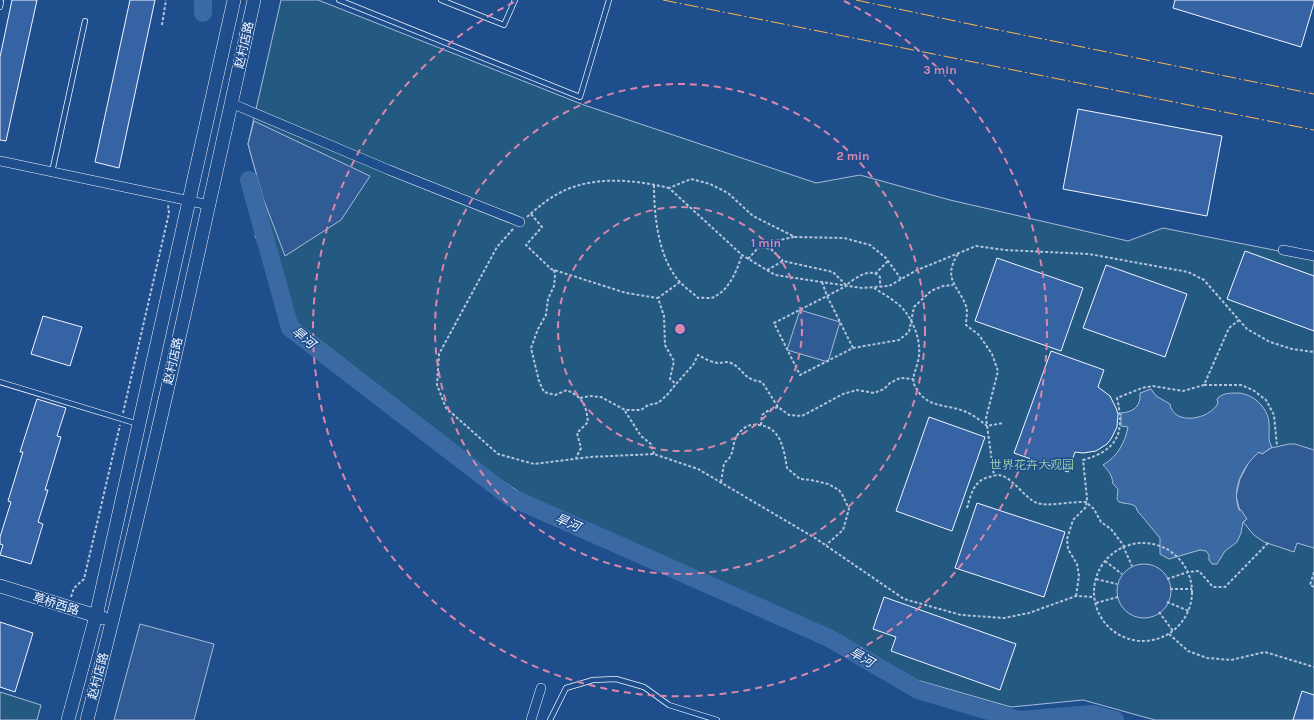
<svg xmlns="http://www.w3.org/2000/svg" width="1314" height="720" viewBox="0 0 1314 720" font-family="Karla,'Noto Sans SC',sans-serif">
	<style>
		.green { fill: #245a82; stroke: #a8bbd7 }
		.parking { fill: #305b95; stroke: #a8bbd7 }
		.water { fill: #3b69a3; stroke: #a8bbd7 }
		.lines { fill: none; stroke-linecap: round; stroke-linejoin: round }
		.river { stroke: #3b69a3; stroke-width: 18 }
		.building { fill: #3563a3; stroke: #f2f6ff }
		.lane-casing { stroke: #f2f6ff; stroke-width: 6 }
		.street-casing { stroke: #f2f6ff; stroke-width: 10 }
		.secondary-casing { stroke: #f2f6ff; stroke-width: 14 }
		.path { stroke: #b3c4dc; stroke-width: 2; stroke-dasharray: 3 2; stroke-linecap: butt }
		.lane { stroke: #1f4e8c; stroke-width: 4.5 }
		.street { stroke: #1f4e8c; stroke-width: 9 }
		.secondary { stroke: #1f4e8c; stroke-width: 13 }
		.power { stroke: #ffb74d; stroke-width: 1; stroke-dasharray: 14 3 2 3; stroke-linecap: butt }
		.ring { fill: none; stroke: #da87ad; stroke-width: 2; stroke-dasharray: 7 5 }
		.labels { text-anchor: middle; stroke-width: 3; stroke-linejoin: round; paint-order: stroke }
		.street-label { font-size: 12px; fill: #f2f6ff; stroke: #1f4e8c }
		.park-label { font-size: 12px; fill: #97c8a6; stroke: #1f4e8c }
		.water-label { font-size: 13px; font-style: italic; fill: #f2f6ff; stroke: #1f4e8c }
		.centre { fill: #da87ad; stroke: #1f4e8c; stroke-width: 2 }
		.ring-label { font-size: 12px; text-anchor: middle; font-weight: bold; fill: #da87ad; stroke: #1f4e8c; stroke-width: 3; stroke-linejoin: round; paint-order: stroke }
	</style>
	<rect width="100%" height="100%" fill="#1f4e8c"/>
	<g class="green">
		<polygon points="281,0 318,0 584,105 816,183 860,175 950,200 1128,241 1163,228 1314,258 1314,720 1155,720 1083,700 1011,707 917,680 824,627 559,518 501,480 295,321 255,236 263,198 248,144"/>
		<polygon points="0,692 41,705 37,720 0,720"/>
	</g>
	<g class="parking">
		<polygon points="254,121 370,176 341,220 285,256 263,198 248,144"/>
		<polygon points="800,310 840,322 828,362 787,350"/>
		<polygon points="1289,444 1295,444 1314,450 1314,548 1297,543 1294,552 1264,542 1254,535 1243,522 1246,520 1240,511 1236,496 1240,479 1250,460 1259,452 1262,454 1271,448"/>
		<circle cx="1144" cy="591" r="27"/>
		<polygon points="140,624 214,644 194,720 114,720"/>
	</g>
	<path class="water" d="M1151 389 1156 396 1170 404C1173 426 1210 420 1218 403L1217 399C1222 393 1230 393 1237 393 1252 393 1268 407 1269 423 1270 431 1267 440 1272 447L1262 454 1259 452C1243 466 1231 488 1239 510H1241L1247 519 1243 522 1241 533 1237 542 1225 551 1217 564H1212L1209 560V555L1206 551 1200 550 1169 559 1160 554V538C1153 530 1147 522 1140 514 1137 512 1137 508 1135 506 1131 503 1124 504 1119 502L1117 499 1118 489 1113 484C1112 475 1109 471 1103 465 1117 457 1125 443 1128 427L1121 426V413C1134 412 1141 406 1140 393Z"/>
	<g class="lines">
		<g class="river">
			<polyline points="203,0 203,13"/>
			<polyline points="249,180 290,328 510,497 829,638 918,690 1019,720"/>
			<polyline points="1019,720 1093,714 1115,720"/>
		</g>
	</g>
	<g class="building">
		<polygon points="12,0 37,0 6,141 0,140 0,57"/>
		<polygon points="130,0 155,0 119,168 95,162"/>
		<polygon points="1175,0 1314,0 1314,3 1301,47 1173,8"/>
		<polygon points="1078,109 1222,136 1207,216 1063,189"/>
		<polygon points="1245,251 1314,276 1314,331 1227,299"/>
		<polygon points="997,258 1083,288 1061,351 975,321"/>
		<polygon points="1106,265 1187,294 1165,357 1083,328"/>
		<polygon points="43,316 82,327 70,366 31,354"/>
		<polygon points="1051,351 1104,370 1098,387 1110,396 1116,408 1118,414 1117,427 1111,439 1107,444 1096,451 1083,453 1075,452 1068,472 1014,453"/>
		<polygon points="37,399 66,408 57,436 61,437 45,490 48,490 38,522 43,524 31,564 0,555 3,545 0,544 0,537 11,502 8,501 23,452 20,452"/>
		<polygon points="929,417 985,437 952,531 896,511"/>
		<polygon points="977,503 1065,532 1044,597 955,568"/>
		<polygon points="884,597 1016,644 1000,690 891,651 896,637 873,629"/>
		<polygon points="0,622 33,633 15,692 0,687"/>
		<polygon points="1302,691 1314,695 1314,720 1293,720"/>
	</g>
	<g class="lines">
		<defs>
			<g id="lane">
				<polyline points="339,0 580,97 609,0"/>
				<polyline points="441,0 504,25 515,0"/>
				<polyline points="0,7 1,2"/>
				<polyline points="52,172 85,21"/>
				<polyline points="0,382 138,424"/>
				<polyline points="550,720 566,688 593,680 616,679 644,687 669,705 717,720"/>
			</g>
			<g id="street">
				<polyline points="231,103 389,170 520,222"/>
				<polyline points="0,161 209,205"/>
				<polyline points="1283,250 1314,256"/>
				<polyline points="531,720 541,688"/>
			</g>
			<g id="secondary">
				<polyline points="0,586 103,618"/>
				<polyline points="68,720 96,616 234,0"/>
				<path d="M87 720C149 482 201 240 254 0"/>
			</g>
		</defs>
		<use href="#lane" class="lane-casing"/>
		<use href="#street" class="street-casing"/>
		<use href="#secondary" class="secondary-casing"/>
		<g class="path">
			<polyline points="162,25 166,0"/>
			<path d="M654 185C654 215 658 257 679 281 684 287 692 292 698 298 702 297 710 299 714 297 730 289 737 270 742 255"/>
			<polyline points="531,214 542,227 526,245 551,269 626,293 658,298"/>
			<path d="M527 217C535 210 544 202 554 196 588 175 632 179 669 188"/>
			<polyline points="513,229 497,247 439,354 437,385 446,408 498,454 534,464 590,457 654,454 698,469 815,538 904,599 961,615 1004,618 1029,613 1076,596 1094,597"/>
			<polyline points="761,247 771,249 783,261"/>
			<path d="M958 254C942 279 958 285 966 306 968 311 966 319 966 325L979 335 992 354 998 371 986 418 994 476"/>
			<polyline points="748,259 758,248 770,242 794,237"/>
			<path d="M554 270 555 276 554 286 548 299 546 315 538 329 531 348 539 381 544 392 555 395 567 390C583 398 586 404 588 422L577 433 581 448 576 458"/>
			<path d="M767 270 783 261 833 272 846 285C855 279 870 266 880 277V286"/>
			<polyline points="875,274 888,261"/>
			<polyline points="901,279 886,258 870,245 844,238 795,237 753,216 728,193 710,184 691,179 669,188 742,255 775,275 862,288 889,286 915,271 976,246 1005,250 1089,254 1188,272 1204,280 1247,329 1270,342 1292,349 1314,352"/>
			<path d="M680 282 658 298 664 316 665 345 674 361 670 379 676 384 693 365 698 355C704 358 712 363 719 363 723 363 727 361 731 363 745 370 742 379 762 382L778 407 789 415 802 416 843 394 857 390 874 393 884 389 890 383 900 378 913 379"/>
			<polyline points="822,282 827,296 846,286"/>
			<path d="M874 288C885 295 900 303 907 314 916 327 922 346 918 361 916 371 910 379 916 388 927 408 945 404 964 411 972 414 980 420 987 426L1003 423"/>
			<polyline points="853,348 827,296 774,323 800,375 853,348 899,340 909,332 914,307 931,291 943,286 953,285"/>
			<polyline points="1204,385 1241,385 1253,390 1266,400 1274,415 1277,446"/>
			<polyline points="580,398 590,396 601,397 625,410 641,410 648,405 658,403 667,395 676,384"/>
			<polyline points="625,411 641,436 651,444 654,454"/>
			<polyline points="123,413 169,213 168,205"/>
			<polyline points="761,425 762,415 769,410 778,407"/>
			<path d="M721 482C722 476 723 470 724 464 725 461 729 460 730 457 735 447 732 438 742 430 747 425 753 424 759 425 781 427 784 450 787 468L800 479 811 480 828 484 839 490 843 496 849 509 843 530 826 545"/>
			<path d="M967 508C971 495 973 481 989 477 991 477 995 475 998 475 1011 475 1024 498 1037 503 1047 507 1074 501 1086 502L1094 509 1101 522 1111 529 1124 546"/>
			<circle cx="1143" cy="592" r="49"/>
			<polyline points="1123,546 1132,566"/>
			<polyline points="1105,561 1122,574"/>
			<polyline points="1314,572 1310,585 1314,587"/>
			<polyline points="1096,579 1117,584"/>
			<polyline points="1167,579 1188,572 1199,571 1213,587 1225,587 1268,543"/>
			<polyline points="1170,589 1192,589"/>
			<path d="M1076 596 1079 576 1077 564 1068 549 1067 539 1073 520 1086 507 1087 498 1083 460C1118 450 1125 433 1117 398L1142 388 1153 386 1183 391 1204 385 1229 328 1239 320"/>
			<polyline points="71,597 74,588 84,579 120,425"/>
			<polyline points="1167,602 1189,611"/>
			<polyline points="1096,603 1118,597"/>
			<polyline points="1159,612 1173,631"/>
			<polyline points="1169,634 1188,651 1207,658 1231,660 1265,652 1314,667"/>
		</g>
		<use href="#lane" class="lane"/>
		<use href="#street" class="street"/>
		<use href="#secondary" class="secondary"/>
		<g class="power">
			<polyline points="663,0 1314,130"/>
			<polyline points="856,0 979,26 1314,94"/>
		</g>
	</g>
	<g class="ring">
		<circle cx="680" cy="329" r="122"/>
		<circle cx="680" cy="329" r="245"/>
		<path d="M844 1A367 367 0 1 1 516 1"/>
	</g>
	<g class="labels">
		<g class="street-label">
			<text transform="translate(244 45) rotate(-77)" y="4">赵村店路</text>
			<text transform="translate(173 361) rotate(-77)" y="4">赵村店路</text>
			<text transform="translate(56 604) rotate(17)" y="4">草桥西路</text>
			<text transform="translate(98 676) rotate(-75)" y="4">赵村店路</text>
		</g>
		<g class="park-label">
			<text x="1032" y="469">世界花卉大观园</text>
		</g>
		<g class="water-label">
			<text transform="translate(304 337) rotate(40)" y="5">旱河</text>
			<text transform="translate(568 522) rotate(24)" y="5">旱河</text>
			<text transform="translate(862 657) rotate(30)" y="5">旱河</text>
		</g>
	</g>
	<circle cx="680" cy="329" r="6" class="centre"/>
	<g class="ring-label">
		<text x="940" y="74">3 min</text>
		<text x="853" y="160">2 min</text>
		<text x="766" y="247">1 min</text>
	</g>
</svg>
